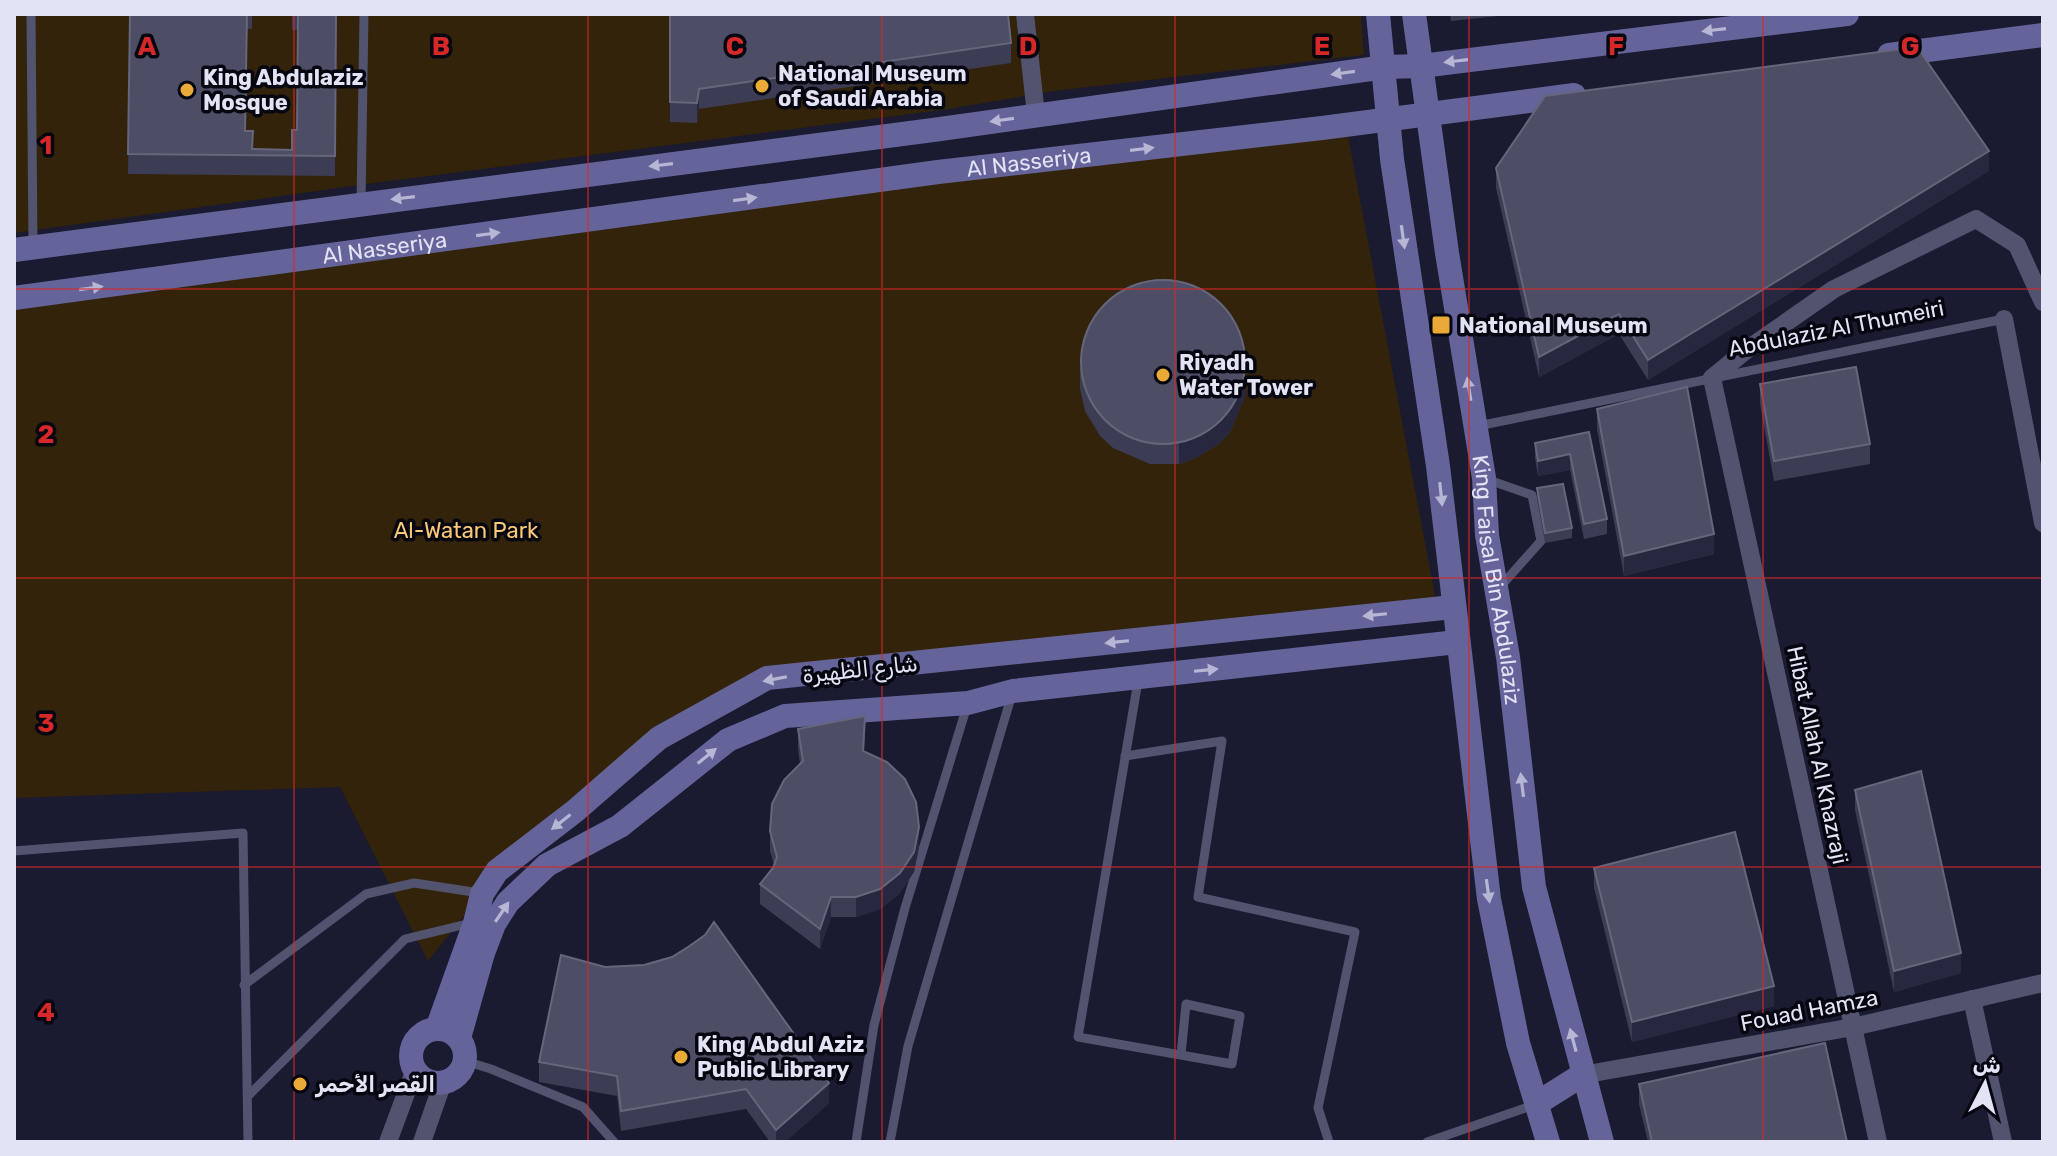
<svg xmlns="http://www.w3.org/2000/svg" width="2057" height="1156" viewBox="0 0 2057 1156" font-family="Rubik,'Noto Naskh Arabic',sans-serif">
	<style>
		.green { fill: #32230a }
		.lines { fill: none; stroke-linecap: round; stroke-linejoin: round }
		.lane { stroke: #52536f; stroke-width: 9 }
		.street { stroke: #52536f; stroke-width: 18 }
		.secondary { stroke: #65649a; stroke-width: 24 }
		.wall { fill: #3c3c54 }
		.shaded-wall { fill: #27273f }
		.building { fill: #4d4e65; stroke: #65657c; stroke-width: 2 }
		.oneway { fill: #b6b7d4 }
		.grid { fill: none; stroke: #d62828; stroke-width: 2; stroke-opacity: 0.55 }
		.poi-dot { fill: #eaaa38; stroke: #060610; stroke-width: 3 }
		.labels { text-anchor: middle; stroke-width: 7; stroke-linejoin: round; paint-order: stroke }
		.poi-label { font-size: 22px; font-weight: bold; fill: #e2e3f4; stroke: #060610; text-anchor: start }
		.street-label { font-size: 22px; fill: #e2e3f4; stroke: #060610 }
		.park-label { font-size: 22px; fill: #fbc876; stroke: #060610 }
		.grid-label { font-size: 26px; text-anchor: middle; font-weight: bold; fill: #d62828; stroke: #060610; stroke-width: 7; stroke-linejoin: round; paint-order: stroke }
	</style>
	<rect width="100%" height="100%" fill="#1a1a31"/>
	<g class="green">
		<polygon points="14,14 1361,14 1364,55 1054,91 949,109 374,183 14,233"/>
		<polygon points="1348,136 1437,606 767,682 659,742 497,875 428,961 340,787 14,798 14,302 937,176"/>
	</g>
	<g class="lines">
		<g class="lane">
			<polyline points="31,14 33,246"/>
			<polyline points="361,203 364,14"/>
			<polyline points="1478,426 2004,319"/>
			<polyline points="1486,479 1532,495 1541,541 1500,587"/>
			<polyline points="1138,681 1078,1037 1232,1064 1240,1016 1186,1004 1181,1055"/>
			<polyline points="1125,756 1222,741 1198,897 1355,932 1318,1108 1329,1142"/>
			<polyline points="14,851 243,833 248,1142"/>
			<polyline points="244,985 366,894 414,883 480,893"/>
			<polyline points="465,1061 491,1069 583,1107 614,1142"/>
			<polyline points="249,1095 405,939 471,923"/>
			<polyline points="856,1142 874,1025 905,908 967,706"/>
			<polyline points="890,1142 908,1046 1012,694"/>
			<polyline points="1427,1142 1534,1105"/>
		</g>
		<g class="street">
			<polyline points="1025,14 1036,115"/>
			<polyline points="2004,319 2043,523"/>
			<polyline points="1712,378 1878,1142"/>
			<polyline points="1712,378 1745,351 1834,289 1976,219 2017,245 2043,302"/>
			<polyline points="1972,999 2003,1142"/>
			<polyline points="1582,1075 1853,1027 2043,983"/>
			<polyline points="388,1142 415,1069"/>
			<polyline points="422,1142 443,1082"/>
		</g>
		<g class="secondary">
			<polyline points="1378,14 1392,159 1438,466 1489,899 1518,1043 1548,1142"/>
			<path id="s1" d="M1414 14 1447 253 1484 478 1487 535 1508 657 1534 887 1602 1142"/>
			<polyline points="1889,55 2043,35"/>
			<polyline points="14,250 933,130 1385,67 1421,66 1847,14"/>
			<path id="s2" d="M14 298 938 172 1322 128 1574 95"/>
			<circle cx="438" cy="1056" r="27"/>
			<polyline points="437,1029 475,923 482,894 497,871 575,811 659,738 767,678 1453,607"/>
			<polyline points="459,1038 483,953 494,924 508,902 547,865 620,826 728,740 785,716 968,703 1013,691 1457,642"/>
			<polyline points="1536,1104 1582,1075"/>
		</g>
	</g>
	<g class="wall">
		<polygon points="130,14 252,14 252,29 247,29 246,131 253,149 292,150 297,130 298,30 292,30 292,14 336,14 335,176 128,174"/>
		<polygon points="670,14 1011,43 1011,63 699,109 697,123 670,122"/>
		<polygon points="1450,14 1518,14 1451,21"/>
		<polygon points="1496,168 1989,171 1648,380 1619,334 1539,377 1496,188"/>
		<polygon points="1080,369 1246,394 1230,432 1219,444 1194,459 1179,464 1150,464 1113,448 1100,436 1085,411 1080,389"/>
		<polygon points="1760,384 1870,444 1870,464 1774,481 1760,404"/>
		<polygon points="1597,409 1714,554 1624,576 1597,429"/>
		<polygon points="1589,432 1607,519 1607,534 1584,539 1570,470 1538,476 1535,458 1535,443"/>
		<polygon points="1537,488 1572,528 1572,538 1545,543 1537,499"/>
		<polygon points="798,729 865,736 864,752 919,847 914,872 900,893 880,909 856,917 831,917 820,949 760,904 760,884 774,865 770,851 770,831 800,764 798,749"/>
		<polygon points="1855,790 1961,973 1894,992 1855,810"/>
		<polygon points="1594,868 1774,1006 1632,1042 1594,888"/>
		<polygon points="561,955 829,1103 785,1142 770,1142 746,1109 621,1131 617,1096 539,1082 539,1062"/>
		<polygon points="1639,1084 1847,1142 1648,1142 1639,1104"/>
	</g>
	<g class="shaded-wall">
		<polygon points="699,89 699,109 697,123 697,103"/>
		<polygon points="1989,151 1989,171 1648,380 1648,360"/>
		<polygon points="1619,314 1619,334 1539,377 1539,357"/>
		<polygon points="1246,374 1246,394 1230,432 1219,444 1194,459 1179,464 1179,444"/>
		<polygon points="1570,454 1570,470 1538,476 1538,461"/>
		<polygon points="1714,534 1714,554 1624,576 1624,556"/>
		<polygon points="919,827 919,847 914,872 900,893 880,909 856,917 856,897"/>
		<polygon points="831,897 831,917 820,949 820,929"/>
		<polygon points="1961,953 1961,973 1894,992 1894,971"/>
		<polygon points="1774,986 1774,1006 1632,1042 1632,1022"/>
		<polygon points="829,1083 829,1103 785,1142 776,1142 776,1130"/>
	</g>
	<g class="building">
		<polygon points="130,14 247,14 245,131 253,131 252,149 292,150 292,130 297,130 298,14 336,14 335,156 128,154"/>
		<polygon points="670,14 1008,14 1011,43 699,89 697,103 670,102"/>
		<polygon points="1917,47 1989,151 1648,360 1619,314 1539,357 1496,168 1545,96"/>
		<circle cx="1163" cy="362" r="82"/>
		<polygon points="1856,367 1870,444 1774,461 1760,384"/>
		<polygon points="1687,387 1714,534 1624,556 1597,409"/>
		<polygon points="1589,432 1607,519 1584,524 1570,454 1538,461 1535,443"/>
		<polygon points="1563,484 1572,528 1545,533 1537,488"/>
		<polygon points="865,716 863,751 887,762 905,779 916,802 919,827 914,852 900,873 880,889 856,897 831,897 820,929 760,884 773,868 777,857 770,831 772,804 784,780 803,761 798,729"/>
		<polygon points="1921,771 1961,953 1894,971 1855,790"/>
		<polygon points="1735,832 1774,986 1632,1022 1594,868"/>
		<polygon points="714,922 829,1083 776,1130 746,1089 621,1111 617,1076 539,1062 561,955 605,967 644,965 672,957 688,947 705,935"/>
		<polygon points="1825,1043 1847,1142 1652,1142 1639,1084"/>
	</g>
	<defs><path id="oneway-solid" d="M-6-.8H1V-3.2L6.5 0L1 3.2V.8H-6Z" transform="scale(2)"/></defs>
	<g class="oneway">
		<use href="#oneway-solid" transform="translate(1714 30) rotate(173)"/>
		<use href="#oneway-solid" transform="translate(1456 61) rotate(173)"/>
		<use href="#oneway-solid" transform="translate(1343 73) rotate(172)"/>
		<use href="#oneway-solid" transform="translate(1002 120) rotate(172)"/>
		<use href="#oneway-solid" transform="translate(1142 149) rotate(-7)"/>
		<use href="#oneway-solid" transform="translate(661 165) rotate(173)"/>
		<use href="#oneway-solid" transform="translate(403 198) rotate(173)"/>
		<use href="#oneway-solid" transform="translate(745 199) rotate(-8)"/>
		<use href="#oneway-solid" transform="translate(488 234) rotate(-8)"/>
		<use href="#oneway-solid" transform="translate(1403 237) rotate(82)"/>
		<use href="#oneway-solid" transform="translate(91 288) rotate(-8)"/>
		<use href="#oneway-solid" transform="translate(1469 389) rotate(-99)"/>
		<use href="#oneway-solid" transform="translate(1441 494) rotate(84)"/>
		<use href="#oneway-solid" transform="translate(1375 615) rotate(174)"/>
		<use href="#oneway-solid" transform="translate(1117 642) rotate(174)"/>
		<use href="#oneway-solid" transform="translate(1206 670) rotate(-6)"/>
		<use href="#oneway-solid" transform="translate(775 679) rotate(169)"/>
		<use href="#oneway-solid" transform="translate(707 756) rotate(-39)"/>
		<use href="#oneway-solid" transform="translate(1522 785) rotate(-97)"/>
		<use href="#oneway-solid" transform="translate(561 822) rotate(142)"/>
		<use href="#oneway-solid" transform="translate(1488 891) rotate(82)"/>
		<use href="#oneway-solid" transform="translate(502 912) rotate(-56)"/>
		<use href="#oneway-solid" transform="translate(1573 1040) rotate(-105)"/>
	</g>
	<path class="grid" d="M294 14V1142M588 14V1142M882 14V1142M1175 14V1142M1469 14V1142M1763 14V1142M14 289H2043M14 578H2043M14 867H2043"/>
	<g class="poi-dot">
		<circle cx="762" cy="86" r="8"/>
		<circle cx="187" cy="90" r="8"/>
		<rect x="1431" y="315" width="20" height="20" rx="4"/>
		<circle cx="1163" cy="375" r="8"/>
		<circle cx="681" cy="1057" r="8"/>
		<circle cx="300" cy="1084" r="8"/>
	</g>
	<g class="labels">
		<g class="poi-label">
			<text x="778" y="81">National Museum<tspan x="778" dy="25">of Saudi Arabia</tspan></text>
			<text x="203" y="85">King Abdulaziz<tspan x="203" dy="25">Mosque</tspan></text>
			<text x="1459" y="333">National Museum</text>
			<text x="1179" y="370">Riyadh<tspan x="1179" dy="25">Water Tower</tspan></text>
			<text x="697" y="1052">King Abdul Aziz<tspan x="697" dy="25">Public Library</tspan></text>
			<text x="316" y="1092">القصر الأحمر</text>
		</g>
		<g class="street-label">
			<text dy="8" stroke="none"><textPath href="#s2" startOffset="1024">Al Nasseriya</textPath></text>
			<text dy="8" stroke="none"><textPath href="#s2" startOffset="374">Al Nasseriya</textPath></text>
			<text transform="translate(1836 328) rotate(-11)" y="8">Abdulaziz Al Thumeiri</text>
			<text dy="8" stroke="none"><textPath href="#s1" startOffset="572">King Faisal Bin Abdulaziz</textPath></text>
			<text transform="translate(860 669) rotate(-6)" y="8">شارع الظهيرة</text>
			<text transform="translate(1818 755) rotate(78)" y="8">Hibat Allah Al Khazraji</text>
			<text transform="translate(1809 1010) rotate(-11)" y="8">Fouad Hamza</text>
		</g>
		<g class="park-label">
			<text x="466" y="538">Al-Watan Park</text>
		</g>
	</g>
	<g class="grid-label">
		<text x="147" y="55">A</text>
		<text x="441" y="55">B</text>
		<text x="735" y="55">C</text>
		<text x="1028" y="55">D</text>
		<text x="1322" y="55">E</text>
		<text x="1616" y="55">F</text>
		<text x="1910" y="55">G</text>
		<text x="46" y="154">1</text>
		<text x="46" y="443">2</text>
		<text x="46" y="732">3</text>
		<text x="46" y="1021">4</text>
	</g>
	<rect width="2057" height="1156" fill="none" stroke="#e2e3f4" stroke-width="32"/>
	<g transform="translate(1985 1084) rotate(6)" stroke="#060610" stroke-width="6" paint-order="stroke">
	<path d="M0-6L14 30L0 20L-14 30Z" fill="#e2e3f4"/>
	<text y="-12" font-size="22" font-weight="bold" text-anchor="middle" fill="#e2e3f4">ش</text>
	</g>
</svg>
